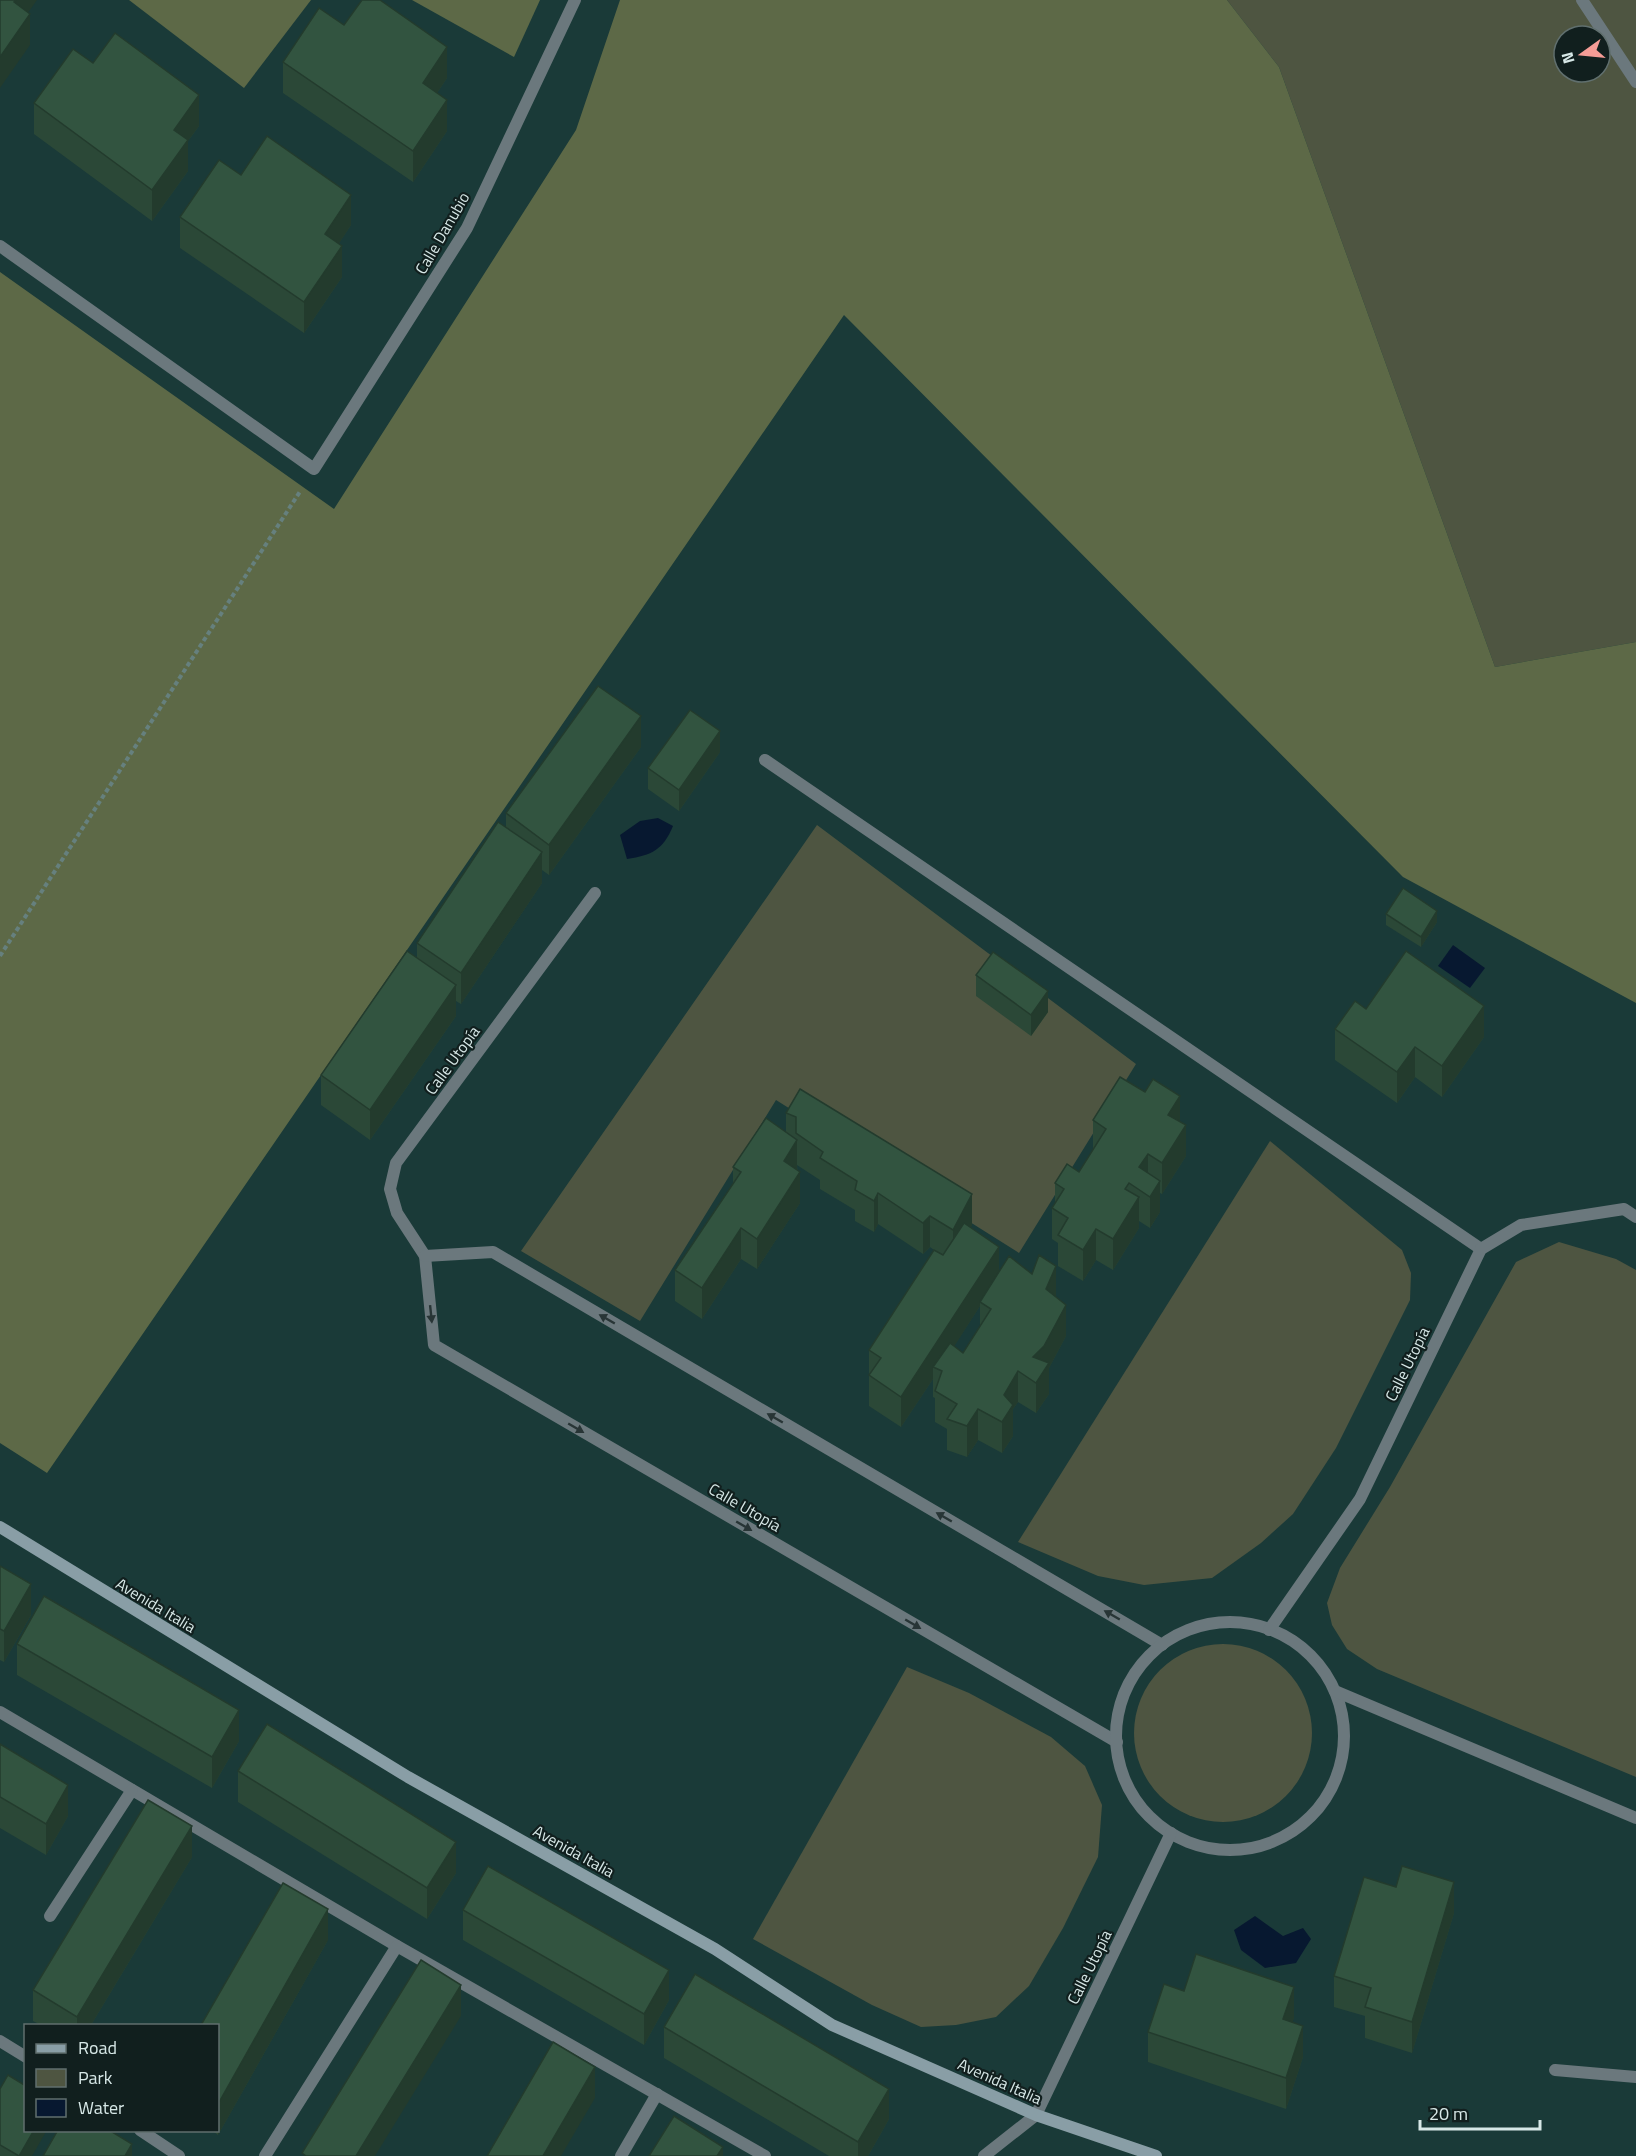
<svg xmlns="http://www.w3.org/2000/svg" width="1636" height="2156" viewBox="0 0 1636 2156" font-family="'Titillium Web',sans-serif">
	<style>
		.green { fill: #4e5541; fill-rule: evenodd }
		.forest { fill: #5d6947 }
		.water { fill: #071830 }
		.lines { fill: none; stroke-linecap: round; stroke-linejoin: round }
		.path { stroke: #66807e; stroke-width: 4; stroke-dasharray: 4.5 3; stroke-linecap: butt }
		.lane { stroke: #6b787d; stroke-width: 12 }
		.street { stroke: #6b787d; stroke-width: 12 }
		.secondary { stroke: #899ea6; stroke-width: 12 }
		.wall { fill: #2b4837; fill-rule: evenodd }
		.shaded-wall { fill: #233b2d }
		.building { fill: #325440; stroke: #233b2d; stroke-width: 1.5 }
		.oneway { fill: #283536 }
		.labels { text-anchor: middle; stroke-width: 4.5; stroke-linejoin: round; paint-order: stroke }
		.street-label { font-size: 16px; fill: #d7e8e7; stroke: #111f1e }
	</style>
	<rect width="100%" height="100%" fill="#1a3a38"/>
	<g class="green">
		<path d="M1227 0H1636V642L1495 667 1279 67ZM1564 36H1600V72H1564Z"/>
		<polygon points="817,825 1136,1064 1019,1253 776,1100 640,1321 521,1251"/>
		<polygon points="1270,1141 1402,1250 1411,1273 1410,1300 1336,1448 1293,1514 1261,1543 1212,1578 1144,1585 1098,1576 1018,1542"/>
		<polygon points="1559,1242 1616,1259 1636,1270 1636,1777 1377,1669 1347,1649 1332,1625 1327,1603 1340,1568 1390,1487 1516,1262"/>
		<circle cx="1223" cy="1733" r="89"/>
		<polygon points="907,1667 969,1693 1051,1737 1085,1766 1102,1805 1098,1857 1063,1928 1029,1986 996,2017 956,2025 921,2027 872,2005 753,1939"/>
	</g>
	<g class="forest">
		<polygon points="129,0 311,0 244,88"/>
		<polygon points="412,0 540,0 514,57"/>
		<polygon points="620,0 1227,0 1279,67 1495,667 1636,642 1636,1003 1403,877 844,315 47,1473 0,1443 0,272 334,509 576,130"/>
	</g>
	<g class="water">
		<path d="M658 818 673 826C663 850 652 855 627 859L620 835 640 821Z"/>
		<polygon points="1453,945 1485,968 1470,988 1438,966"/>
		<polygon points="1255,1916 1283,1936 1303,1928 1311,1939 1296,1963 1265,1968 1241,1950 1234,1930"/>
	</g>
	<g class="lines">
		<polyline class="path" points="0,956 301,490"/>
		<g class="lane">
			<polyline points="1582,0 1636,82"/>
			<polyline points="0,1712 397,1946 765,2156"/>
			<polyline points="50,1916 132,1790"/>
			<polyline points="1555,2070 1636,2077"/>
			<polyline points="265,2156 397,1946"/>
			<polyline points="621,2156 657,2094"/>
		</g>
		<g class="street">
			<polyline points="0,246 314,469 467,228 575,0"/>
			<polyline points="765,760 1481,1249"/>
			<polyline points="595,893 396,1163 390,1189 397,1213 425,1256 434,1345 1117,1742"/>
			<polyline points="425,1256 493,1252 1162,1645"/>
			<circle cx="1230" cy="1736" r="114"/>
			<polyline points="1269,1630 1360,1499 1481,1249 1521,1225 1624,1209 1636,1217"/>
			<polyline points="1335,1691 1636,1818"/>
			<polyline points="0,2041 26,2057"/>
			<polyline points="140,2130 179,2156"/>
			<polyline points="984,2156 1036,2115 1171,1833"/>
		</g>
		<polyline class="secondary" points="0,1527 408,1777 715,1949 832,2025 1036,2115 1156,2156"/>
	</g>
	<g class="wall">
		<polygon points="283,62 447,78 437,93 447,131 413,182 283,93"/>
		<polygon points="93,63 199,126 188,141 188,171 152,221 34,134 34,103"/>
		<polygon points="241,175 351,225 339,243 342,277 304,333 180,248 180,217"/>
		<polygon points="641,747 549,875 542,870 542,883 461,1004 456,1001 456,1016 370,1140 321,1105 321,1075 417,958 417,943 506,828 506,813"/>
		<polygon points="720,752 679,811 648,789 648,768"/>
		<polygon points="1386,914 1437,922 1421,947 1386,925"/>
		<polygon points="976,975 1048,1012 1031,1036 976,996"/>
		<polygon points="1366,1009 1484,1037 1442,1097 1415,1077 1397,1103 1335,1060 1335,1029"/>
		<path d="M800 1089 972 1225 970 1228 999 1272 1056 1297 1066 1336 1049 1368V1394L1036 1413 1018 1402 1013 1409V1436L1002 1453 978 1440 967 1457 947 1450V1429L935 1422V1398L933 1397V1379L901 1427 869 1406V1350L934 1250 930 1247 923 1254 878 1224 874 1232 855 1221V1210L820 1189V1180L797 1165 800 1203 757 1269 741 1259 702 1319 675 1301V1270L733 1184V1167L786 1132V1113ZM980 1306V1327L963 1353 954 1346Z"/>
		<polygon points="1093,1120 1180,1121 1186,1156 1162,1194 1160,1193 1160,1212 1150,1228 1139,1221 1139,1228 1113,1270 1096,1260 1083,1281 1058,1266 1058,1243 1052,1239 1052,1208 1055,1204 1055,1183 1079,1172 1093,1150"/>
		<polygon points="0,1566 31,1615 4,1662 0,1660"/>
		<polygon points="17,1644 239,1741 212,1788 17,1675"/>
		<polygon points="0,1744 68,1816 46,1855 0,1828"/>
		<polygon points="238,1771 456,1873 427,1919 238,1802"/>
		<polygon points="192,1857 91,2025 41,2025 33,2021 33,1990"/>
		<polygon points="463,1910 669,2000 644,2045 463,1940"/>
		<polygon points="1454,1913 1412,2053 1365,2038 1365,2016 1334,2007 1334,1976"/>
		<polygon points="328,1940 218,2135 211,2130 218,2130 218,2025"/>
		<polygon points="1184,1991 1294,2018 1292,2022 1303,2057 1286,2109 1148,2062 1148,2032"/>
		<polygon points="664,2027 889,2119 868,2156 829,2156 664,2058"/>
		<polygon points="0,2089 32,2156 0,2156"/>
	</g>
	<g class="shaded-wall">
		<polygon points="16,0 37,0 14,33 14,2"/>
		<polygon points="30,14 30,45 0,88 0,57"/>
		<polygon points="447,47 447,78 423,114 423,83"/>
		<polygon points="199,95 199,126 188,141 188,171 152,221 152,190 174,130"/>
		<polygon points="447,100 447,131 413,182 413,151"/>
		<polygon points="351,195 351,225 325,265 325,234"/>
		<polygon points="342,246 342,277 304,333 304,302"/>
		<polygon points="641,716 641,747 549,875 549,845"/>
		<polygon points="720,731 720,752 679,811 679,790"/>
		<polygon points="542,852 542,883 461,1004 461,973"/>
		<polygon points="1437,911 1437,922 1421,947 1421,937"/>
		<polygon points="456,985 456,1016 370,1140 370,1110"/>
		<polygon points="1048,991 1048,1012 1031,1036 1031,1015"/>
		<polygon points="1484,1006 1484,1037 1442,1097 1442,1066"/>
		<polygon points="1415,1047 1415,1077 1397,1103 1397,1072"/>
		<polygon points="1180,1096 1180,1127 1168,1115"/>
		<polygon points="1186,1125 1186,1156 1162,1194 1162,1163"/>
		<polygon points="797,1140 797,1171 784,1161"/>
		<polygon points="1148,1154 1148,1185 1139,1167"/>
		<polygon points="800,1172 800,1203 757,1269 757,1239"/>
		<polygon points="1160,1181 1160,1212 1150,1228 1150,1197"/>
		<polygon points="878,1193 878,1224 874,1232 874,1201"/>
		<polygon points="972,1194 972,1225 953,1261 953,1230"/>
		<polygon points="1139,1197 1139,1228 1113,1270 1113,1239"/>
		<polygon points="930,1216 930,1247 923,1254 923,1223"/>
		<polygon points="741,1228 741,1259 702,1319 702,1288"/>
		<polygon points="1096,1229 1096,1260 1083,1281 1083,1250"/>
		<polygon points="999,1247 999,1278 980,1302 980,1306 939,1370 933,1367 933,1379 901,1427 901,1397"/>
		<polygon points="1056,1266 1056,1297 1046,1289"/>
		<polygon points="1066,1305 1066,1336 1049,1368 1049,1394 1036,1413 1036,1383 1033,1357"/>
		<polygon points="1018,1371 1018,1402 1013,1409 1013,1436 1002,1453 1002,1422 1004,1395"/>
		<polygon points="978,1409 978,1440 967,1457 967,1426"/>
		<polygon points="31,1584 31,1615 4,1662 4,1631"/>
		<polygon points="239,1710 239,1741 212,1788 212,1757"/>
		<polygon points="68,1785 68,1816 46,1855 46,1824"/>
		<polygon points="192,1826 192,1857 91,2025 77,2025 77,2017"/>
		<polygon points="456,1842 456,1873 427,1919 427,1888"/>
		<polygon points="1454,1882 1454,1913 1412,2053 1412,2022"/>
		<polygon points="328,1909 328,1940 218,2135 218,2104"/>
		<polygon points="669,1970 669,2000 644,2045 644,2014"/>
		<polygon points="461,1985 461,2016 375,2156 356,2156"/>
		<polygon points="1294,1987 1294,2018 1283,2050 1283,2019"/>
		<polygon points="1303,2026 1303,2057 1286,2109 1286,2078"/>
		<polygon points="595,2067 595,2098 561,2156 543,2156"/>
		<polygon points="889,2089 889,2119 868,2156 858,2156 858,2142"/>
		<polygon points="34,2130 47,2130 32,2156 19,2156"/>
		<polygon points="132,2144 132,2156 125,2156"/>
		<polygon points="723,2147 723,2156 717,2156"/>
	</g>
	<g class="building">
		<polygon points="0,0 16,0 14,2 30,14 0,57"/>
		<polygon points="362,0 380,0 447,47 423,83 447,100 413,151 283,62 319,8 344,25"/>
		<polygon points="115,33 199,95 174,130 188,140 152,190 34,103 73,49 93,63"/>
		<polygon points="267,136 351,195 325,234 342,246 304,302 180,217 219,160 241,175"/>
		<polygon points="598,686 641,716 549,845 506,813"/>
		<polygon points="690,710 720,731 679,790 648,768"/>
		<polygon points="498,822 542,852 461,973 417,943"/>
		<polygon points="1403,888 1437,911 1421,937 1386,914"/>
		<polygon points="407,951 456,985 370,1110 321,1075"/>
		<polygon points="1406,951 1484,1006 1442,1066 1415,1047 1397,1072 1335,1029 1355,1001 1366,1009"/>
		<polygon points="993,952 1048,991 1031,1015 976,975"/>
		<polygon points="1120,1077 1145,1092 1153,1079 1180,1096 1168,1115 1186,1125 1162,1163 1148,1154 1139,1167 1160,1181 1150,1197 1129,1183 1125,1189 1139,1197 1113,1239 1096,1229 1083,1250 1058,1235 1068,1218 1052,1208 1064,1189 1055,1183 1067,1164 1079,1172 1106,1129 1093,1120"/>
		<polygon points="800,1089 972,1194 953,1230 930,1216 923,1223 878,1193 874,1201 855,1190 857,1181 820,1158 823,1152 796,1133 796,1117 786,1113"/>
		<polygon points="766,1118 797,1140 784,1161 800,1172 757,1239 741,1228 702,1288 675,1270 741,1172 733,1167"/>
		<polygon points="964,1223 999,1247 901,1397 869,1375 881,1358 869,1350 934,1250 943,1255"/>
		<polygon points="1039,1255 1056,1266 1046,1289 1066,1305 1044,1346 1033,1357 1049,1363 1036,1383 1018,1371 1004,1395 1013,1405 1002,1422 978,1409 967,1426 947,1419 957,1404 935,1391 942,1371 933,1367 950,1343 963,1353 991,1309 980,1302 1009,1256 1032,1274"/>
		<polygon points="0,1566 31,1584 4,1631 0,1629"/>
		<polygon points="44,1596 239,1710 212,1757 17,1644"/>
		<polygon points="267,1724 456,1842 427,1888 238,1771"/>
		<polygon points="0,1744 68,1785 46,1824 0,1797"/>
		<polygon points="148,1800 192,1826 77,2017 33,1990"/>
		<polygon points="488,1866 669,1970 644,2014 463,1910"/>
		<polygon points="1402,1866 1454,1882 1412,2022 1365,2007 1371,1988 1334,1976 1364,1877 1396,1887"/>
		<polygon points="283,1883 328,1909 218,2104 218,2025 201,2025"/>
		<polygon points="1196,1954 1294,1987 1283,2019 1303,2026 1286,2078 1148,2032 1164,1984 1184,1991"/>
		<polygon points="421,1960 461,1985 356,2156 306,2156 302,2153"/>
		<polygon points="695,1974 889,2089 858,2142 664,2027"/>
		<polygon points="553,2042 595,2067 543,2156 487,2156"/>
		<polygon points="8,2075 26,2086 26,2130 34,2130 19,2156 0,2145 0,2089"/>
		<polygon points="674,2116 723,2147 717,2156 649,2156"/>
		<polygon points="58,2130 109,2130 132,2144 125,2156 43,2156"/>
	</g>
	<defs><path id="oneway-solid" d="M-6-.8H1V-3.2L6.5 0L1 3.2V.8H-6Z" transform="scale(1.5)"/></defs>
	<g class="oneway">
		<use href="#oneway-solid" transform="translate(431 1314) rotate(84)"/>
		<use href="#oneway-solid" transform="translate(607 1319) rotate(-150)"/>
		<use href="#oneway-solid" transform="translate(775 1418) rotate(-150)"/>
		<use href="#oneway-solid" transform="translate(576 1428) rotate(30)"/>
		<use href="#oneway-solid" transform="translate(944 1517) rotate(-150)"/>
		<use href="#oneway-solid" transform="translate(744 1526) rotate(30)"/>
		<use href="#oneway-solid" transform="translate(1112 1615) rotate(-150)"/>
		<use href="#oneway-solid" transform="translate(913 1624) rotate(30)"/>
	</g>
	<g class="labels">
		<g class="street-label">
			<text transform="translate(442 233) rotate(-60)" y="6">Calle Danubio</text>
			<text transform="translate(452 1060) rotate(-54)" y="6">Calle Utopía</text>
			<text transform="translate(1407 1364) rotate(-64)" y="6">Calle Utopía</text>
			<text transform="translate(745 1507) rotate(30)" y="6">Calle Utopía</text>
			<text transform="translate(156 1605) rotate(31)" y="6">Avenida Italia</text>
			<text transform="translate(574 1851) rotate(29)" y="6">Avenida Italia</text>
			<text transform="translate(1089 1967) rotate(-64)" y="6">Calle Utopía</text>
			<text transform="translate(1000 2081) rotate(24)" y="6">Avenida Italia</text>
		</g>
	</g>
	<rect x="24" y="2024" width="195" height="108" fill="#111f1e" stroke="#606f6e" stroke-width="1.5"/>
	<rect x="36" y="2044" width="30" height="9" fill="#899ea6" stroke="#606f6e" stroke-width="1.5"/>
	<text x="78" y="2054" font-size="18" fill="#d7e8e7">Road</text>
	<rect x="36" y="2069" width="30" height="18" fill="#4e5541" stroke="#606f6e" stroke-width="1.5"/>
	<text x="78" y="2084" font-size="18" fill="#d7e8e7">Park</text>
	<rect x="36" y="2099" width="30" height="18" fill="#071830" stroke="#606f6e" stroke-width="1.5"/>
	<text x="78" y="2114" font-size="18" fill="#d7e8e7">Water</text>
	<g transform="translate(1582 54) rotate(255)"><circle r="28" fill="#111f1e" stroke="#606f6e" stroke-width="1.5"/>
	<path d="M0-4.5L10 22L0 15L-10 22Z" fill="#f59c96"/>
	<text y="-9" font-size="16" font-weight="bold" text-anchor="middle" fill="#d7e8e7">N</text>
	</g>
	<path d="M1420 2120v9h120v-9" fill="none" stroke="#d7e8e7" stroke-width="3"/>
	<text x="1429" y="2120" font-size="18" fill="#d7e8e7" stroke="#111f1e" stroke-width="4.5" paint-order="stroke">20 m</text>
</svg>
